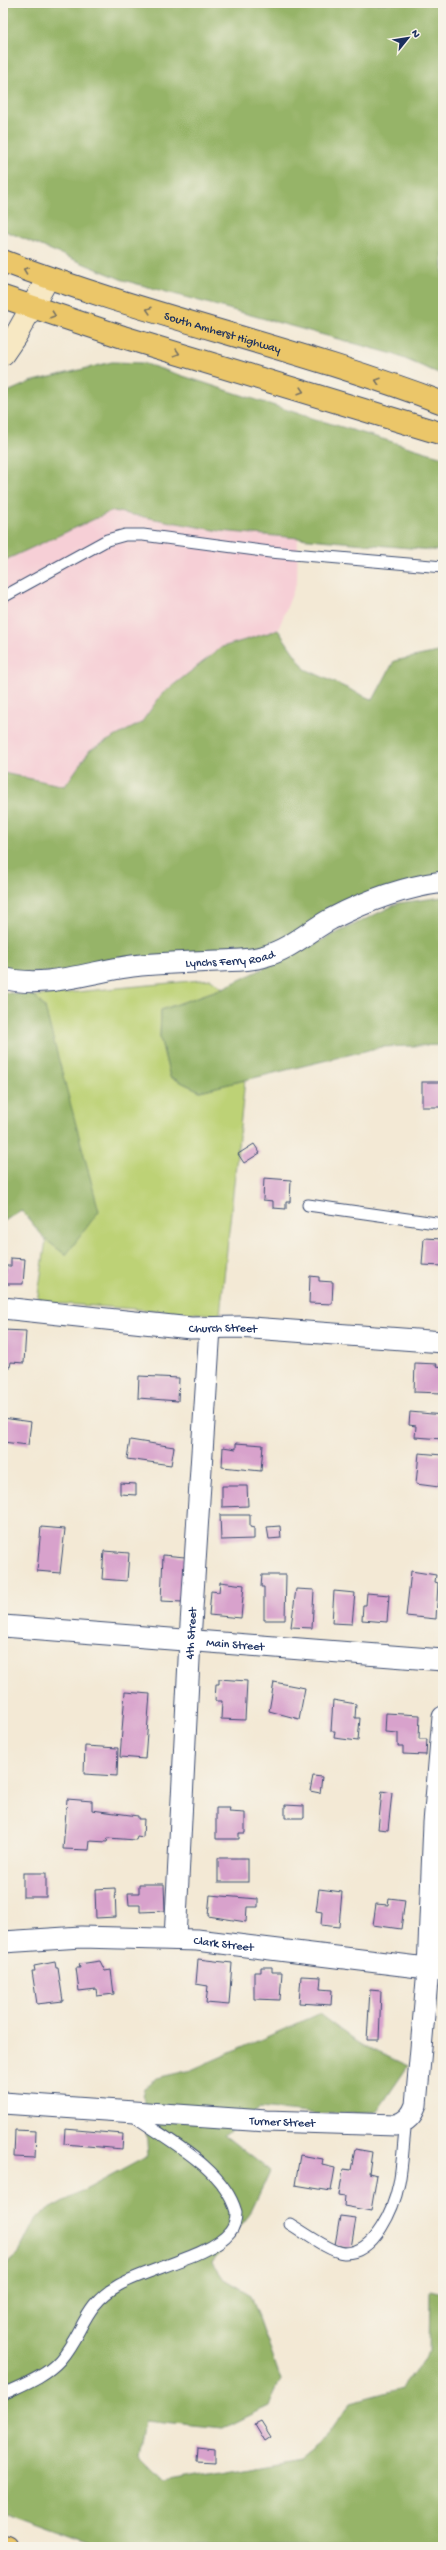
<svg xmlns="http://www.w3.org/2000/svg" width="446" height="2550" viewBox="0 0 446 2550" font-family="'Gochi Hand',sans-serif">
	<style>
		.built { fill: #f6cfd6 }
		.green { fill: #bdd276; stroke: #6c806a }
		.forest { fill: #96b467; stroke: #587262 }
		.building { fill: #d8a2cc }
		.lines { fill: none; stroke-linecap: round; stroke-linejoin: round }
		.lane-casing { stroke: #3b4b70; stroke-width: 13 }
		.street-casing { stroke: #3b4b70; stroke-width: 23 }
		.secondary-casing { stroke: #3b4b70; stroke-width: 24 }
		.primary-casing { stroke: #3b4b70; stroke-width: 24 }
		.highway-casing { stroke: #3b4b70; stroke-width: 24 }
		.lane { stroke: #fff; stroke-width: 11 }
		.street { stroke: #fff; stroke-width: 21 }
		.secondary { stroke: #f7e8c3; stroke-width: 22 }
		.primary { stroke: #ebc669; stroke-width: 22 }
		.highway { stroke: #ebc669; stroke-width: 22 }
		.oneway { stroke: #797363 }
		.labels { text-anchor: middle; stroke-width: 3; stroke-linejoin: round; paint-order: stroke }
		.street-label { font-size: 12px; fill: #1b2f5e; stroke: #f7f3e8 }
	</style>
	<rect width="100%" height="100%" fill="#f7f3e8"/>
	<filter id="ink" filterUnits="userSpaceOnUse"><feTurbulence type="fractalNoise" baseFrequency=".025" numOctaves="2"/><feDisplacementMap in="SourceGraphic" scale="8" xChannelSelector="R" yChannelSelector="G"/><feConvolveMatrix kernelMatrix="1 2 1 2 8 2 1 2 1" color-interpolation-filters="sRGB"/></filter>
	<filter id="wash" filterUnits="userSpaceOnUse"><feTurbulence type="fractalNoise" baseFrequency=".012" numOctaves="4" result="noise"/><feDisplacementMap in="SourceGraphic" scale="16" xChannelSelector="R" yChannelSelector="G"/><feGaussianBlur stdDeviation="0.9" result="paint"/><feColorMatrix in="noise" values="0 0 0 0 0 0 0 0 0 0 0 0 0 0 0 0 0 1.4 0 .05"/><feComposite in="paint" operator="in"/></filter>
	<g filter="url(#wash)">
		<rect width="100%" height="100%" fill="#f3e9d5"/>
		<polygon class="built" points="112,511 220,531 298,538 297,581 278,630 222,647 162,694 141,723 90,750 65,786 3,773 3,561"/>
		<polygon class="green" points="211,979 223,988 161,1010 160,1037 170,1077 200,1091 245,1080 220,1315 37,1302 46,1240 66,1255 45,1008 35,996"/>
		<g class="forest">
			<polygon points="3,3 443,3 443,375 393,354 123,280 3,230"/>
			<polygon points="112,362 143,363 315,419 443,457 443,551 220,531 112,511 3,561 3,394 30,382"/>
			<polygon points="278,630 305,669 373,700 394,661 443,651 443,874 263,948 56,972 31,973 3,969 3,773 65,786 90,750 141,723 162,694 222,647"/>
			<polygon points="443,897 443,1045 381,1047 200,1091 170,1077 160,1037 161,1010 223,988 399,903"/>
			<polygon points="3,992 35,996 45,1008 99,1211 66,1255 46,1240 21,1210 3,1222"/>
			<polygon points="319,2014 358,2043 408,2066 376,2113 318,2114 259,2108 224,2135 270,2171 250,2214 212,2263 222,2278 251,2295 281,2380 269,2406 222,2429 145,2421 139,2457 164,2482 300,2458 326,2438 351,2402 402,2388 429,2352 430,2291 443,2294 443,2547 103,2547 3,2511 3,2267 18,2254 37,2216 148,2156 143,2090 156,2078 191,2070"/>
		</g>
		<g id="blocks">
			<g class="building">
				<rect x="422" y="1082" width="21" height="25"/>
				<polygon points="254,1144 260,1153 244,1163 238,1154"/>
				<polygon points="264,1178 291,1180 290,1202 286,1202 286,1209 273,1208 273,1201 263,1200"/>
				<polygon points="424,1238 443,1239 443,1266 422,1265"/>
				<polygon points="11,1258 25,1259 23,1284 5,1284 6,1266 11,1266"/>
				<polygon points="310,1276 319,1277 319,1281 333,1282 332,1304 309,1303"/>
				<polygon points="3,1330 26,1331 24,1363 11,1362 10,1367 3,1366"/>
				<polygon points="415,1363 437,1364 436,1366 443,1367 442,1393 414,1392"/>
				<polygon points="139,1376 179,1378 178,1401 138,1398"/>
				<polygon points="410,1412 443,1415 443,1439 415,1437 416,1426 409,1425"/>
				<polygon points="3,1418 31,1422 28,1445 3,1442"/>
				<polygon points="130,1440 174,1447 171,1465 127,1459"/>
				<polygon points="236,1443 263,1445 261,1471 222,1467 223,1447 236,1449"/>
				<polygon points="419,1453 442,1455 443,1483 439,1483 439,1487 416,1484"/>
				<polygon points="120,1483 136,1484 136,1495 120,1494"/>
				<polygon points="222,1486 247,1486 248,1506 222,1507"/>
				<polygon points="220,1515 250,1515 250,1527 254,1528 254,1539 221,1540"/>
				<polygon points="280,1526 281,1538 269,1539 267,1527"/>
				<polygon points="41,1527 65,1529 60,1573 37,1571"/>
				<polygon points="104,1551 129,1553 127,1581 102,1579"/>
				<polygon points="163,1555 185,1557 182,1602 161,1601"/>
				<polygon points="411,1571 436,1575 435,1582 438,1583 436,1619 406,1616"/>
				<polygon points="262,1575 286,1575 285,1620 264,1620 264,1587 261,1587"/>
				<polygon points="220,1582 244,1585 241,1618 209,1615 211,1591 219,1592"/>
				<polygon points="296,1589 314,1590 312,1628 291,1627"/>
				<polygon points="334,1591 355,1593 352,1624 332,1623"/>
				<polygon points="367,1593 389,1595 387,1622 362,1620 363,1605 366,1605"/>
				<polygon points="219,1679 247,1681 245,1720 221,1719 222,1701 215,1701 216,1684 219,1684"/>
				<polygon points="274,1682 305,1688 299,1719 269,1711"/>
				<polygon points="125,1692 150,1694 145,1759 120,1757"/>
				<polygon points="333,1700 356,1704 355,1718 360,1718 358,1741 334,1738 335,1731 331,1731"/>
				<polygon points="386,1713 420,1715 419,1739 427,1739 426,1755 403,1754 403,1746 398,1746 398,1733 385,1732"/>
				<polygon points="85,1746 118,1748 117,1776 84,1774"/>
				<polygon points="313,1776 322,1777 320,1793 310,1791"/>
				<polygon points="382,1791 392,1793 388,1830 378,1829"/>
				<polygon points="67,1799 92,1801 92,1810 138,1816 138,1819 144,1819 143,1837 137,1836 136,1840 108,1838 107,1842 90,1841 89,1850 63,1849"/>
				<polygon points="285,1805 304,1806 304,1818 285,1818"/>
				<polygon points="216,1808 230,1808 229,1812 245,1813 245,1833 239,1833 239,1839 216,1839"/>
				<rect x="218" y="1858" width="30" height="24"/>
				<rect x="23" y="1873" width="23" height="24"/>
				<polygon points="139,1884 164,1884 165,1911 140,1912 140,1905 129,1905 128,1893 139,1893"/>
				<polygon points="115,1888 116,1917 96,1918 95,1889"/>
				<polygon points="319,1889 342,1892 339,1927 321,1925 322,1912 316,1911"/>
				<polygon points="210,1895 258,1899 258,1907 247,1907 246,1922 208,1916"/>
				<polygon points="389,1898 405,1900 401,1929 373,1925 376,1904 388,1905"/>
				<polygon points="198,1959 232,1963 229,2005 206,2003 208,1986 196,1984"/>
				<polygon points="100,1961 105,1971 111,1970 114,1994 97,1996 96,1989 79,1991 76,1968 80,1968 79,1964"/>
				<polygon points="55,1962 56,1968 58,1968 63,2001 37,2004 32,1971 35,1971 34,1966"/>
				<polygon points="261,1967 272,1967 272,1972 282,1972 280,2000 254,1999 254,1972 261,1972"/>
				<polygon points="301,1976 321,1977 320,1989 332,1990 331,2005 299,2003"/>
				<polygon points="370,1990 381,1991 379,2040 367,2040"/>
				<polygon points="65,2129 123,2134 122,2149 64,2144"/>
				<polygon points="15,2130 36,2131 35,2158 14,2157"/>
				<polygon points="355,2149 372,2152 369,2173 377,2175 371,2211 344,2206 345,2196 339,2195 343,2169 351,2170"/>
				<polygon points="300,2155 323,2159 322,2165 335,2168 331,2191 295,2185"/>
				<polygon points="340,2216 356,2218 351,2248 335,2245"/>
				<polygon points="261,2421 271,2437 265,2441 255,2424"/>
				<polygon points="198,2447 215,2449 215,2462 197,2461"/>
			</g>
		</g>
	</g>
	<g filter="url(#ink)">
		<use href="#blocks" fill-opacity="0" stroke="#3b4b70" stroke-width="1"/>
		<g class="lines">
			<defs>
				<g id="lane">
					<polyline points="3,597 107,540 125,535 143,535 270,552 443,567"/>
					<polyline points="308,1205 443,1224"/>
					<path d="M290 2224C302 2231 330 2252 344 2253 375 2254 394 2208 399 2183 403 2163 403 2142 406 2122"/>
					<path d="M3 2394C22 2385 46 2376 60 2360 84 2332 83 2305 119 2285 149 2268 211 2256 230 2232 235 2226 236 2219 236 2212 224 2168 166 2139 131 2114"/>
				</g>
				<g id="street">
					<path id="s1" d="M3 978C48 990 96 969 141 965 167 963 194 962 220 961 235 960 250 961 265 956 290 949 309 931 331 919 366 901 404 887 443 882"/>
					<path id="s2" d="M3 1308 191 1328 239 1327 443 1342"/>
					<path id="s3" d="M3 1626 443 1660"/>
					<path id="s4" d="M175 1939 190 1640 210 1328"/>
					<path id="s5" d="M3 1942 81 1937 197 1940 443 1970"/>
					<path id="s6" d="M3 2103 266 2121 396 2125C407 2121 412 2116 416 2105L428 1969 434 1823 443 1717"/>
				</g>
				<polyline id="secondary" points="3,354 16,335 48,278"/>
				<g id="primary">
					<path id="s7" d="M3 261C147 316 299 348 443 403"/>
					<polyline points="3,297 123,337 443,434"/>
				</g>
				<polyline id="highway" points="3,2546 6,2547"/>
			</defs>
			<use href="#lane" class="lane-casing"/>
			<use href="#street" class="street-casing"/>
			<use href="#secondary" class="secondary-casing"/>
			<use href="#primary" class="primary-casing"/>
			<use href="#highway" class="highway-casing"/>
			<use href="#lane" class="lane"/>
			<use href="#street" class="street"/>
			<use href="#secondary" class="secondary"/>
			<use href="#primary" class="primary"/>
			<use href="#highway" class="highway"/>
		</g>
		<defs><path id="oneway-chevron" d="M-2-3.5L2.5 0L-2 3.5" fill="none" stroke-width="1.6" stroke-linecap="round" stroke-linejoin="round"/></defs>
		<g class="oneway">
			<use href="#oneway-chevron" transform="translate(26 270) rotate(-159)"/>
			<use href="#oneway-chevron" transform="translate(149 310) rotate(-163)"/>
			<use href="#oneway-chevron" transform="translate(53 315) rotate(19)"/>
			<use href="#oneway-chevron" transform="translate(177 353) rotate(16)"/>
			<use href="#oneway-chevron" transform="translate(378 381) rotate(-162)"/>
			<use href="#oneway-chevron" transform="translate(301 391) rotate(17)"/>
		</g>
	</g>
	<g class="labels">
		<g class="street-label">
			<text dy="4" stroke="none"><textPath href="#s7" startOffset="231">South Amherst Highway</textPath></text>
			<text dy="4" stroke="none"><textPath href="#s1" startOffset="229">Lynchs Ferry Road</textPath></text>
			<text dy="4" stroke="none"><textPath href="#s2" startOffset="221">Church Street</textPath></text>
			<text dy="4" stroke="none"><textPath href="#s4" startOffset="306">4th Street</textPath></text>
			<text dy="4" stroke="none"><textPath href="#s3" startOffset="233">Main Street</textPath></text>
			<text dy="4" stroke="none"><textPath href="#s5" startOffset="221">Clark Street</textPath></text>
			<text dy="4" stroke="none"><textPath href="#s6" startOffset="280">Turner Street</textPath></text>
		</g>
	</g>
	<rect width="446" height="2550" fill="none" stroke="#f7f3e8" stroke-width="16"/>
	<g transform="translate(408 38) rotate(60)" stroke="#f7f3e8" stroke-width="3" paint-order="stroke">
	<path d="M0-3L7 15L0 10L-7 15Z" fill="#1b2f5e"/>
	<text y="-6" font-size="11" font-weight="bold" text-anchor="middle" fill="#1b2f5e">N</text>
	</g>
</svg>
